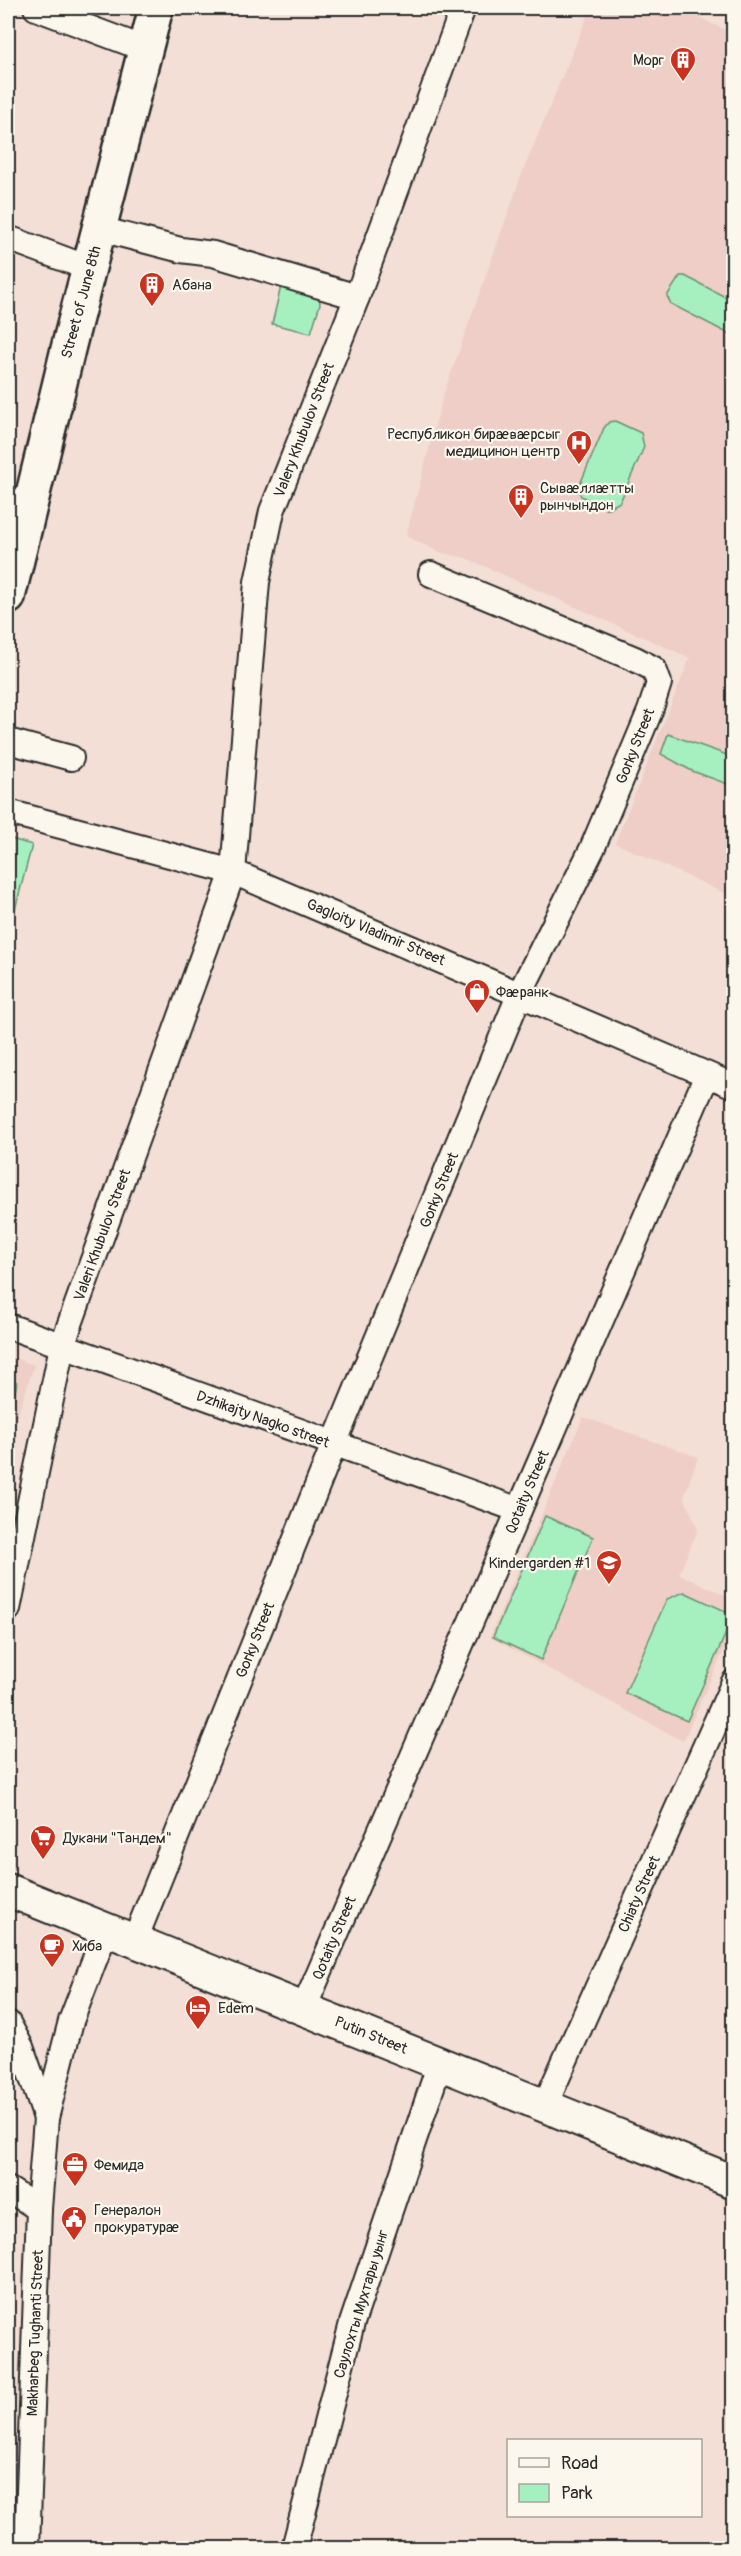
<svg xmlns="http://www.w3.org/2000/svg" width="741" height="2556" viewBox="0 0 741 2556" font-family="Pangolin,sans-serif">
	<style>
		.built { fill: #eecec6 }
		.green { fill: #a6f0bf; stroke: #688e75; stroke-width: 1.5 }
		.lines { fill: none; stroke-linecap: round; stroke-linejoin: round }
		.minor-casing { stroke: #2b2b2b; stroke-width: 28 }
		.major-casing { stroke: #2b2b2b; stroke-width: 36 }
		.highway-casing { stroke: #2b2b2b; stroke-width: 38 }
		.minor { stroke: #fbf7ec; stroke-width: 24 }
		.major { stroke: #fbf7ec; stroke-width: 32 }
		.highway { stroke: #fbf7ec; stroke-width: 33 }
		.labels { text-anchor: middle; stroke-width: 4.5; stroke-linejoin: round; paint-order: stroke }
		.poi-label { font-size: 15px; fill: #2b2b2b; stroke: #fbf7ec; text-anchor: start }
		.street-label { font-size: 15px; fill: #2b2b2b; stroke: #fbf7ec }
	</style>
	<rect width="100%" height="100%" fill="#f3dfd6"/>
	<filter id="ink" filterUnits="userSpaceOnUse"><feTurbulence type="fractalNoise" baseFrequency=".0167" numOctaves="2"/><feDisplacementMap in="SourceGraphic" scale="12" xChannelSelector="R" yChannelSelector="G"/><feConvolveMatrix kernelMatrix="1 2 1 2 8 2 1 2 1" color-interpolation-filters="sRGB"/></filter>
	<g filter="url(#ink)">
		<g class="built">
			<polygon points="591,8 680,8 733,34 733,897 615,843 690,658 466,558 439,552 406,536 443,396 523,171"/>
			<polygon points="8,1356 34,1365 8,1446"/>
			<polygon points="583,1417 698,1457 684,1497 698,1529 679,1574 733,1599 734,1628 683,1741 490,1637"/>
		</g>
		<g class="green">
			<polygon points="680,276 685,276 733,301 733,336 671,304 667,296"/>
			<polygon points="282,282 319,296 320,304 311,333 272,324"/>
			<polygon points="615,421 641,433 644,447 620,502 607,509 581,496 578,489 604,428 609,422"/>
			<polygon points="668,734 733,757 733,786 692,771 661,754"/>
			<polygon points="8,838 32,845 12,921 8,919"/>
			<polygon points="8,1380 17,1382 8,1428"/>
			<polygon points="545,1516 593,1537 541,1660 493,1637"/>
			<polygon points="684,1592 734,1615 687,1721 625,1693 667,1599"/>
		</g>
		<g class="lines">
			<defs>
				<g id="minor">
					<polyline points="36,8 145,49"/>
					<polyline points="100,229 181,250 213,254 357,297"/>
					<polyline points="8,238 88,268"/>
					<polyline points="8,499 28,507"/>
					<polyline points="8,741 71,758"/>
					<polyline points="8,812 233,872 734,1086"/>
					<polyline points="8,1326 519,1510"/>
					<polyline points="8,1609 62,1346 233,872 257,582 272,511 357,297 463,8"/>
					<polyline points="134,1942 334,1444 520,993 592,849 650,711 659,683 654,669 635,659 431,574"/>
					<polyline points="304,2008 707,1075"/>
					<polyline points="8,2023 21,2047 46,2118"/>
					<polyline points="545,2105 734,1682"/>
					<polyline points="8,2189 39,2209"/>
					<polyline points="27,2548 39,2209 46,2118 71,2021 106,1930"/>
					<polyline points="294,2548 352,2323 440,2063"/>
				</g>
				<polyline id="major" points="8,1890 734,2182"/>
				<polyline id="highway" points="8,597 69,345 156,8"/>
			</defs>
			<use href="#minor" class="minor-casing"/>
			<use href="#major" class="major-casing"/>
			<use href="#highway" class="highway-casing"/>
			<use href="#minor" class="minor"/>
			<use href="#major" class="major"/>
			<use href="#highway" class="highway"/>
		</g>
	</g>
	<defs>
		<symbol id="building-pin" viewBox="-11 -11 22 30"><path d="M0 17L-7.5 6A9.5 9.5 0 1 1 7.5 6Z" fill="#c8321e" stroke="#fbf7ec"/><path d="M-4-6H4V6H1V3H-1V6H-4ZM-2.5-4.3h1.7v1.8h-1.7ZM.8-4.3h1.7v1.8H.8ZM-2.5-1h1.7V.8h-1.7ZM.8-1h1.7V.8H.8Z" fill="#fff"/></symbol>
		<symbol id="hospital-pin" viewBox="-11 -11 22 30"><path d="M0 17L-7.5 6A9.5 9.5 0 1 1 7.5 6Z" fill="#c8321e" stroke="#fbf7ec"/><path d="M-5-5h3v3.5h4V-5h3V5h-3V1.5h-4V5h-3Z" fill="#fff"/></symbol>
		<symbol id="shop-pin" viewBox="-11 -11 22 30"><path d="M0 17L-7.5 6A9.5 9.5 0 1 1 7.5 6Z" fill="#c8321e" stroke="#fbf7ec"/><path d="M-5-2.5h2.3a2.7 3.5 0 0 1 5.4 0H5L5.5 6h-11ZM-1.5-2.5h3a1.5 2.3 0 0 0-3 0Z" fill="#fff"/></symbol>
		<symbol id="school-pin" viewBox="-11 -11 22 30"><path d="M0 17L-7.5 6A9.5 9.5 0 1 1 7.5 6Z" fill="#c8321e" stroke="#fbf7ec"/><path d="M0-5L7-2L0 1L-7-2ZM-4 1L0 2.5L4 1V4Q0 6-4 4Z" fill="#fff"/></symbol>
		<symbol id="supermarket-pin" viewBox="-11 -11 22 30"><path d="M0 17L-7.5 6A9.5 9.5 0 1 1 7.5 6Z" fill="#c8321e" stroke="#fbf7ec"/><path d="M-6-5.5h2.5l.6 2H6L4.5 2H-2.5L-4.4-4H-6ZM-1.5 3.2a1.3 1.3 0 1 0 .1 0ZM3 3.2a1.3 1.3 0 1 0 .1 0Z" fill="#fff"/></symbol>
		<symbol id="cafe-pin" viewBox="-11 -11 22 30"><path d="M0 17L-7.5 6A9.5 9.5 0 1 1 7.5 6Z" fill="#c8321e" stroke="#fbf7ec"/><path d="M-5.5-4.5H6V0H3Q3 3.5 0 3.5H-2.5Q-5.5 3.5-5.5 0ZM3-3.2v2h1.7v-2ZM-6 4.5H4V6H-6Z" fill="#fff"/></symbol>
		<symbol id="hotel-pin" viewBox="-11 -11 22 30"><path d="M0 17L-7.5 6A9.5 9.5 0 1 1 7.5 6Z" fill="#c8321e" stroke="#fbf7ec"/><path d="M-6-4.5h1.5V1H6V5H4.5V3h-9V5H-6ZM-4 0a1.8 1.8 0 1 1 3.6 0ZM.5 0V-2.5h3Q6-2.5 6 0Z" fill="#fff"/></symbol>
		<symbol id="office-pin" viewBox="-11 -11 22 30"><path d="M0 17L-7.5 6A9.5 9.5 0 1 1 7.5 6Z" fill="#c8321e" stroke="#fbf7ec"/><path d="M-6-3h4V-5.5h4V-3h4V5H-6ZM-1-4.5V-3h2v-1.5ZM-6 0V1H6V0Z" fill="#fff"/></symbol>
		<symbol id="civic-pin" viewBox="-11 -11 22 30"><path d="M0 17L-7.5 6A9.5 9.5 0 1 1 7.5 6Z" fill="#c8321e" stroke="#fbf7ec"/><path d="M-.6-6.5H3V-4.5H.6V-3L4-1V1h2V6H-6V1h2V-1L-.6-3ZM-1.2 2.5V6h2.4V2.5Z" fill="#fff"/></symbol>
	</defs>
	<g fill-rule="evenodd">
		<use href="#building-pin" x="668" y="45" width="30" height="40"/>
		<use href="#building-pin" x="137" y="270" width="30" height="40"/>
		<use href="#hospital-pin" x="564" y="428" width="30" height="40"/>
		<use href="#building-pin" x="506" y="482" width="30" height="40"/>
		<use href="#shop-pin" x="462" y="977" width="30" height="40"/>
		<use href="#school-pin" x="594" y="1548" width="30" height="40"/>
		<use href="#supermarket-pin" x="28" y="1823" width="30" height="40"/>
		<use href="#cafe-pin" x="37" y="1931" width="30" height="40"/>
		<use href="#hotel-pin" x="183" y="1993" width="30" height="40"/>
		<use href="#office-pin" x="60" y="2150" width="30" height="40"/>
		<use href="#civic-pin" x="59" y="2204" width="30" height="40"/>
	</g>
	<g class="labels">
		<g class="poi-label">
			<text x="664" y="65" text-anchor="end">Морг</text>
			<text x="172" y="290">Абана</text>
			<text x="560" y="439" text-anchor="end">Республикон бирæвæрсыг<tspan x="560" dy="17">медицинон центр</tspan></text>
			<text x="540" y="493">Сывæллæтты<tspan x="540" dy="17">рынчындон</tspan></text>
			<text x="496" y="997">Фæранк</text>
			<text x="590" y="1568" text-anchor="end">Kindergarden #1</text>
			<text x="63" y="1843">Дукани "Тандем"</text>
			<text x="72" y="1951">Хиба</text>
			<text x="218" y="2013">Edem</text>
			<text x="94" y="2170">Фемида</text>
			<text x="94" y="2215">Генералон<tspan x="94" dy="17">прокуратурæ</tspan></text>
		</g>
		<g class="street-label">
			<text transform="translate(81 302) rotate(-75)" y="5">Street of June 8th</text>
			<text transform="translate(304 430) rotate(-69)" y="5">Valery Khubulov Street</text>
			<text transform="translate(635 746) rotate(-68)" y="5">Gorky Street</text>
			<text transform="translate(376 932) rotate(23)" y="5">Gagloity Vladimir Street</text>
			<text transform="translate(439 1190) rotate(-68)" y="5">Gorky Street</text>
			<text transform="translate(102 1235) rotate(-70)" y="5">Valeri Khubulov Street</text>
			<text transform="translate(263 1419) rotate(20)" y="5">Dzhikajty Nagko street</text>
			<text transform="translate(527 1492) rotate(-67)" y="5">Qotaity Street</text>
			<text transform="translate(255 1640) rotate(-68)" y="5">Gorky Street</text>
			<text transform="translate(639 1894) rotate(-66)" y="5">Chiaty Street</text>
			<text transform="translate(334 1938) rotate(-67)" y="5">Qotaity Street</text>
			<text transform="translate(371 2035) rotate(22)" y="5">Putin Street</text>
			<text transform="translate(361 2304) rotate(-73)" y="5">Саулохты Мухтары уынг</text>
			<text transform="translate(35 2333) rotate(-88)" y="5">Makharbeg Tughanti Street</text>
		</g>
	</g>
	<rect width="741" height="2556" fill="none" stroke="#fbf7ec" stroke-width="30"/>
	<rect x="15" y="15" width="711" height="2526" fill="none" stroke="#2b2b2b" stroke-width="2" filter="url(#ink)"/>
	<rect x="507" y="2439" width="195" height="78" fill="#fbf7ec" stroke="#a8a59f" stroke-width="1.5"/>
	<rect x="519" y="2458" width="30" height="9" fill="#fbf7ec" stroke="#a8a59f" stroke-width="1.5"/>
	<text x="561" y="2469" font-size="18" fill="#2b2b2b">Road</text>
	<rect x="519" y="2484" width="30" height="18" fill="#a6f0bf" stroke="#a8a59f" stroke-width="1.5"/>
	<text x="561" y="2499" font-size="18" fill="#2b2b2b">Park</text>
</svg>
